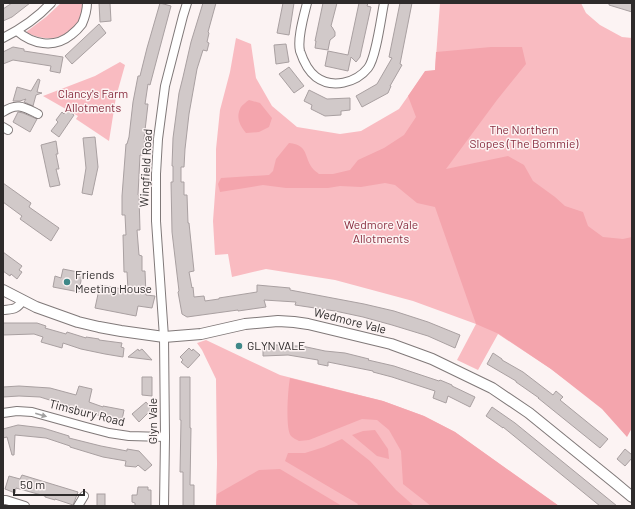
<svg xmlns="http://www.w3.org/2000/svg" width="635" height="509" viewBox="0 0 635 509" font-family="Barlow,sans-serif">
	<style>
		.green { fill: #f9bbc1 }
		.forest { fill: #f4a5ad }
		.building { fill: #d1c9c9; stroke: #a9a0a1 }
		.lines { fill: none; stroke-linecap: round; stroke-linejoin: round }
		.minor-casing { stroke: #807979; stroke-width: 10 }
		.tertiary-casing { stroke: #807979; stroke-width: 12 }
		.minor { stroke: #fff; stroke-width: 8 }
		.tertiary { stroke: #fff; stroke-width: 10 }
		.oneway { fill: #a1a0a0 }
		.poi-dot { fill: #3f8888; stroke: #fcf3f3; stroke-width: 1.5 }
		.labels { text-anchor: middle; stroke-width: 3; stroke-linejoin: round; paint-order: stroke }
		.park-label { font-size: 12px; fill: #892e40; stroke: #fcf3f3 }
		.street-label { font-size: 12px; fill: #2e2b2b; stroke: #fcf3f3 }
		.poi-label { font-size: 12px; fill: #2e2b2b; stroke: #fcf3f3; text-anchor: start }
	</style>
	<rect width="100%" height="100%" fill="#fcf3f3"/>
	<g class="green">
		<path d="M61 3H84C81 34 53 47 26 32L46 17Z"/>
		<polygon points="440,3 581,3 586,13 600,25 622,37 632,38 632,427 603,408 551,369 498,334 478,370 457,360 476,324 413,301 335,280 266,269 232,277 228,254 215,255 213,221 216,180 216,149 220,110 230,72 236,38 251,44 256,78 272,106 297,127 340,134 361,131 399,109 425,72 435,71"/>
		<polygon points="120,62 125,65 116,97 109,141 76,119 78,116 43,96 95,76"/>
		<polygon points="206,340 280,375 383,401 424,416 455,432 559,506 216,506 217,464 216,379 202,350 197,343"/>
	</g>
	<g class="forest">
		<path d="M491 47H522L526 64 497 100 446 169 508 156 524 165 533 181 555 197 565 206 583 212 588 226 603 237 623 239 632 237V428L627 437 602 409 551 369 499 334 476 324 435 207 417 203 395 185 385 183 361 187 340 186 328 188H286L263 185 220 192 218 184 221 178 269 175 273 171 276 159 289 143C310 145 303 158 314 170 315 171 317 172 319 174H333L350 170 358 160 384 148 404 135 416 117 408 96 425 71 435 70 436 52Z"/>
		<path d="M249 100 260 103 272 118 269 127 259 132 246 133C240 126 236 118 240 109 241 106 246 102 249 100Z"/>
		<path d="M290 378 383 401 424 416 455 432 559 506H431L403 484 401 451 389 430 377 420 362 419 309 440 299 441C297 440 293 438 291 436 285 429 288 388 290 378Z"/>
		<polygon points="375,430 388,449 389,459 377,456 352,435 363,431"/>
		<polygon points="342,439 370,461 396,490 414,506 357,506 358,504 285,461 288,453 305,453 324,447"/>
		<polygon points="280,469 342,506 216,506 217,494 259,470"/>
	</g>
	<g class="building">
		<polygon points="12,3 30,3 12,17 3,21 3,9"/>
		<polygon points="99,3 110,3 111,21 100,22"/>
		<polygon points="160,3 171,6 159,51 150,85 148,84 145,104 148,104 144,139 145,139 143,155 140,155 138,195 139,195 140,230 137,230 139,255 142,256 142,271 145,271 146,295 155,296 152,308 138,306 136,316 95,308 100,285 128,290 127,272 124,272 123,235 126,235 125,215 122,215 122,196 126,144 127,144 129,137 133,102 138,76 140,76 147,48"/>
		<polygon points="203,3 216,3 208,32 209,33 207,42 209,43 207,51 203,50 197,69 189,114 185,149 184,167 181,167 181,182 184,182 184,195 187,195 188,223 189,223 194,271 189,272 192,288 193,287 194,297 204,296 205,301 219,299 219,298 257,292 257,285 290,288 290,290 364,304 394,311 428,322 460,335 455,348 428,336 392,325 363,317 335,311 295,305 296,302 264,300 266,307 238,311 238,310 187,317 182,314 178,292 179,291 172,232 171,182 173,182 173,166 172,166 173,138 179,93 183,77 191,42"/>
		<polygon points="283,3 294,3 289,35 277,33"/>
		<polygon points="323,3 337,3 331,26 332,27 335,32 335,36 330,40 328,50 315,48 316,41 315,41"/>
		<polygon points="359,3 368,3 367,6 371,7 360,57 356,62 351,57 348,71 325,66 328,51 348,55"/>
		<polygon points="400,3 412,3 400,64 402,65 390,86 391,86 388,93 362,107 356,96 377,84 392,58 389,57"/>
		<polygon points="609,3 632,3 632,12 609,5"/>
		<polygon points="99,24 106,33 72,64 65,56"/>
		<polygon points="286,44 289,62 276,64 274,45"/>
		<polygon points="13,47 24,49 24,51 63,57 60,73 50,71 51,66 13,60 3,64 3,52"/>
		<polygon points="289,67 304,86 294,93 279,74"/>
		<polygon points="38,79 40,80 37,92 42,93 36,95 33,106 24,102 26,99 20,101 13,101 17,87 31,91"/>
		<polygon points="309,90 327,99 350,98 350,110 341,111 341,115 325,116 311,109 312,105 304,101"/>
		<polygon points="67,110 74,115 59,137 51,131 58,122 56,120 62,112 64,114"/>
		<polygon points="18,112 23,113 37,119 30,132 13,122"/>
		<polygon points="95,137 98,167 92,195 82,193 86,168 83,138"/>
		<polygon points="56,141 58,154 56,154 59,169 56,169 60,185 50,187 41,145"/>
		<polygon points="3,183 31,203 29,207 59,228 51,241 20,219 22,216 3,202"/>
		<polygon points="3,252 22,266 19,270 22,272 17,279 11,274 10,276 3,271"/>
		<polygon points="63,269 78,272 77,274 82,275 79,292 53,287 55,276 61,278"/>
		<polygon points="3,323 37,323 46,326 45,328 66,334 67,332 86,338 86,337 99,339 99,340 122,343 121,347 124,348 123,357 105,354 81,349 63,343 62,348 41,342 43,337 34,334 3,335"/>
		<polygon points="267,345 279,345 279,346 302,346 325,351 345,353 369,359 368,360 394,366 439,381 440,380 452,385 452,386 475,397 470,407 448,396 446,403 433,398 435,391 392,377 373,372 373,371 328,362 328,366 318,364 318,360 288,355 263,356 263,347 267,346"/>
		<polygon points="189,348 192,351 193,349 200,355 188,368 181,362 183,360 180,357"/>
		<polygon points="138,349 139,351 142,349 152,360 128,357"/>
		<polygon points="493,353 502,359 502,360 523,372 553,395 556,391 563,397 560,400 608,439 600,448 538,398 539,398 516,382 516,381 487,364"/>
		<polygon points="142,377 152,377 152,396 142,395"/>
		<polygon points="180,377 190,377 190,428 191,428 190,485 194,485 194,506 183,506 183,472 180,472 181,420 180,420"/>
		<polygon points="19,386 50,388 76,395 79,386 92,389 89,402 103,407 103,406 124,410 122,420 101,416 40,397 19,396 3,397 3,387"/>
		<polygon points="146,402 152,409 139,422 132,414"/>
		<polygon points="492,407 515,423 617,506 600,506 503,427 503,428 486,416"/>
		<polygon points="18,425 43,428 69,436 69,438 101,446 127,451 127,449 139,451 152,465 145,471 138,465 136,467 125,466 126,461 103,457 70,447 70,446 46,438 15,435 14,455 12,455 7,437 3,438 3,429"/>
		<polygon points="625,449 632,455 632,458 625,466 617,459"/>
		<polygon points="22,475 78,492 73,505 55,499 55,500 45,497 45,496 16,488 15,493 5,489 9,476 20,479"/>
		<polygon points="138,487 148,487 148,490 151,490 151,506 135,506 135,503 132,502 132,495 137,495"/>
		<rect x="97" y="494" width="8" height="12"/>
	</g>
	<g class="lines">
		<defs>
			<g id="minor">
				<path d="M307 3C304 16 297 38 300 51 303 60 308 71 316 77 332 89 356 83 368 68 376 58 381 18 384 3"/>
				<path d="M17 31C32 44 54 49 71 35 75 32 79 28 82 24 85 17 87 10 87 3"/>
				<path d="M3 38C21 29 38 17 51 3"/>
				<path d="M3 112C17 102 24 107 38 114"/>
				<polyline points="3,127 8,130"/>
				<path d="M3 310C12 309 17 310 22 301"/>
				<polyline points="3,413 17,411 32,412 86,427 109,433 129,436 165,437"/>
				<polyline points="3,500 6,500 25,506"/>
				<polyline points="78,506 84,496"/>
				<polyline points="164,506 165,437 164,337 156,221 156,174 158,139 165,86 183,16 187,3"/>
			</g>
			<polyline id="tertiary" points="3,290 36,307 78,322 99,327 121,331 164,337 201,334 245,324 278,321 294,322 308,324 391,344 432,359 492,388 529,413 614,482 632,497"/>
		</defs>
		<use href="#minor" class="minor-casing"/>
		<use href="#tertiary" class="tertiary-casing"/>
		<use href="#minor" class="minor"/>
		<use href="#tertiary" class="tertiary"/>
	</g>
	<defs><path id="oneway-solid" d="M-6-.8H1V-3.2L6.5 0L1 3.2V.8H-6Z"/></defs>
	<use class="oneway" href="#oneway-solid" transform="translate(41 415) rotate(16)"/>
	<g class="poi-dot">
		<circle cx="67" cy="282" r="4"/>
		<circle cx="239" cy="346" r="4"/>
	</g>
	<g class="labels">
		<g class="park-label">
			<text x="93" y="98">Clancy's Farm<tspan x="93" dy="14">Allotments</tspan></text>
			<text x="524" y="134">The Northern<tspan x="524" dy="14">Slopes (The Bommie)</tspan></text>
			<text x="381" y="229">Wedmore Vale<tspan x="381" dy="14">Allotments</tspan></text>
		</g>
		<g class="street-label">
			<text transform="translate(146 168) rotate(-87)" y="4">Wingfield Road</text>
			<text transform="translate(350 321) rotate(14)" y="4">Wedmore Vale</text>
			<text transform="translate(87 413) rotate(14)" y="4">Timsbury Road</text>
			<text transform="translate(153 421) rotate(-90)" y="4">Glyn Vale</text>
		</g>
		<g class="poi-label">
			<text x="75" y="279">Friends<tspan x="75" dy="14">Meeting House</tspan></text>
			<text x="247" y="350">GLYN VALE</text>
		</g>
	</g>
	<rect width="635" height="509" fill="none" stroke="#2e2b2b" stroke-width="8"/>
	<path d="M14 489v6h70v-6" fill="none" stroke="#2e2b2b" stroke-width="2"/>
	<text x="20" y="489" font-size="12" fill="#2e2b2b" stroke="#fcf3f3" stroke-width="3" paint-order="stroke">50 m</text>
</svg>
